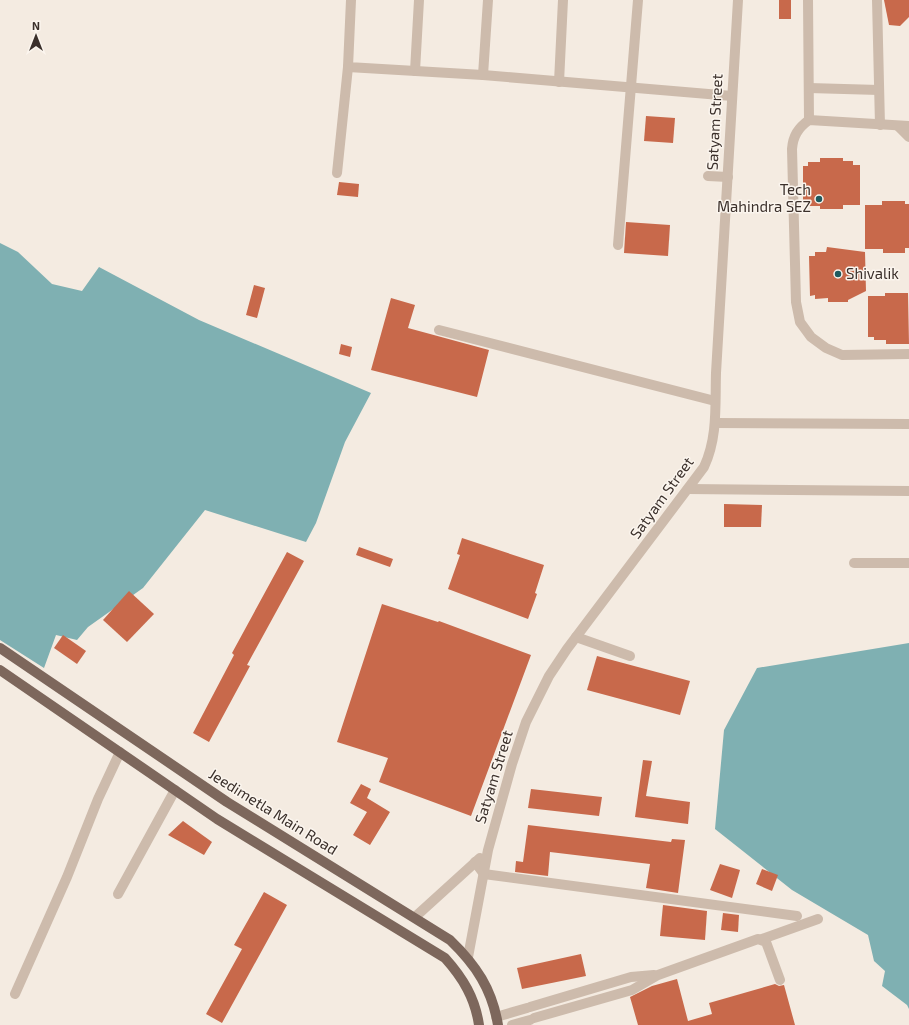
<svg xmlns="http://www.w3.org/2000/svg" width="909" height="1025" viewBox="0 0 909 1025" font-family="'Exo 2',sans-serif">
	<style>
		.water { fill: #7fb0b2 }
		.building { fill: #c8694b }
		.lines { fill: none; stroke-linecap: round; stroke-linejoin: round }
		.minor { stroke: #cdbbac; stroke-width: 10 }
		.major { stroke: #7d675c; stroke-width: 10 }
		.poi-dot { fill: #1f5a5e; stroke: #fbf5ee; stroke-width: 1.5 }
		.labels { text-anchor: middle; stroke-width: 3; stroke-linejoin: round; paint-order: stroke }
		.street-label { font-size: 15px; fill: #3b302b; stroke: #fbf5ee }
		.poi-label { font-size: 15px; fill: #3b302b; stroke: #fbf5ee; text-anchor: end }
	</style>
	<rect width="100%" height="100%" fill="#f4ebe1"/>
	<g class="water">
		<polygon points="0,243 18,252 52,284 82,291 99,267 199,320 371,393 345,442 316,523 306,542 205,510 143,588 88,627 77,640 56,635 44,668 0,640"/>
		<polygon points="909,643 909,1009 907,1005 882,986 885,971 874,961 868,935 792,890 715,829 724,730 757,668"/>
	</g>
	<g class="building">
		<rect x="779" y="0" width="12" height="19"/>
		<polygon points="884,0 909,0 909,17 900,26 889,25"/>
		<polygon points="646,116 675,118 673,143 644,141"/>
		<polygon points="820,158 843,158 843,161 853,161 853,165 860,165 860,205 843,205 843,209 820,209 820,206 809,206 809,202 803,202 803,166 808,166 808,162 820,162"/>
		<polygon points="339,182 359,184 358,197 337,195"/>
		<polygon points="882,201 905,201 905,204 909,204 909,248 905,248 905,253 883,253 883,249 865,249 865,205 882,205"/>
		<polygon points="626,222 670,225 668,256 624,253"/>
		<polygon points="827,247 865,252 866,291 848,300 848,302 828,302 828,298 815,299 815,295 810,296 809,256 815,256 815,252 826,252"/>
		<polygon points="254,285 265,288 257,318 246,315"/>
		<polygon points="885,293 908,293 909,344 886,344 886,340 874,340 874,337 868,337 868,296 885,296"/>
		<polygon points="391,298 415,305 408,328 489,350 477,397 371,370"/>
		<polygon points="341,344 352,347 350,357 339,354"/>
		<polygon points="724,504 762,505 761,527 724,527"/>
		<polygon points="462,538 544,565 535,593 537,594 528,619 448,589 460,555 457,554"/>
		<polygon points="359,547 393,559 390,567 356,555"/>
		<polygon points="287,552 304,561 247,665 250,666 209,742 193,733 234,655 232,653"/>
		<polygon points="129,591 154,614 127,642 103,620"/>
		<polygon points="382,604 438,622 439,621 531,655 471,816 379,782 388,758 337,742"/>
		<polygon points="63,635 86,651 77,664 54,648"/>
		<polygon points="597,656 690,681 680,715 587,690"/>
		<polygon points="643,760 652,761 646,796 690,802 688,824 635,817"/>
		<polygon points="361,784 371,789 367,798 390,812 370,845 353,835 367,812 350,803"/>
		<polygon points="531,789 602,797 599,816 528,808"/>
		<polygon points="183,821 212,842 204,855 168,835"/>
		<polygon points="528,825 671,842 672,839 685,840 678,893 646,888 650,864 550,852 548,876 515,872 516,861 523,862"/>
		<polygon points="720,864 740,870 732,898 710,890"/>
		<polygon points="762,869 778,875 772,891 756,884"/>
		<polygon points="264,892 287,905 222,1023 206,1014 242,949 234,945"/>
		<polygon points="663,905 707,911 705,940 660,936"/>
		<polygon points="723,913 739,915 738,932 721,930"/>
		<polygon points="581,954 586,976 522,989 517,968"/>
		<polygon points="677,979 688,1021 712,1014 709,1003 775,984 779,986 784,985 795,1025 638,1025 630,997 652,986"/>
	</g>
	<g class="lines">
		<g class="minor">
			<polyline points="351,0 348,67 483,75 732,96"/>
			<polyline points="808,0 809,120"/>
			<polyline points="877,0 880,125"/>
			<polyline points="415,71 419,0"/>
			<polyline points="483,75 488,0"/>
			<polyline points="559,82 563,0"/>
			<polyline points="809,88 879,90"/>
			<polyline points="898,126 909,137"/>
			<path d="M909 126 809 120C798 128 793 136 792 149L796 302 800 322 811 337 826 348 842 355 909 354"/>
			<polyline points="337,173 348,67"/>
			<polyline points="708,176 728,177"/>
			<polyline points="618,245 638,0"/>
			<polyline points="439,330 715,401"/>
			<polyline points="715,423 909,424"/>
			<polyline points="688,489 909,491"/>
			<polyline points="854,563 909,563"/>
			<polyline points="576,637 630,656"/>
			<polyline points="475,862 484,874 797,916"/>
			<polyline points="118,894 175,790"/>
			<polyline points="415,917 480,858"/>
			<polyline points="762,939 818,919"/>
			<path d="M468 957 488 850 512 764 526 722 549 676 567 649 704 467C718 437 715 405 716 373L738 0"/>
			<polyline points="15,994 67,877 98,799 120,752"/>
			<polyline points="530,1007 631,977 654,975"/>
			<polyline points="496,1017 527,1008"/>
			<polyline points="534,1018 632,990 658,975 758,939 766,942 780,980"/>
			<polyline points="512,1025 530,1020"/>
		</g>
		<g class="major">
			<path d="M0 648 227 802 450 940C476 965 492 989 498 1025"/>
			<path d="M0 670 217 819 445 958C463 978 475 998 479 1025"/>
		</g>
	</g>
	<g class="poi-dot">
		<circle cx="819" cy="199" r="4"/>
		<circle cx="838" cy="274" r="4"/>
	</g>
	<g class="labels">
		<g class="street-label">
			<text transform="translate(715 122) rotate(-87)" y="5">Satyam Street</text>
			<text transform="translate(662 498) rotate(-54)" y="5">Satyam Street</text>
			<text transform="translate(494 777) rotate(-73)" y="5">Satyam Street</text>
			<text transform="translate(273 812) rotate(32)" y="5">Jeedimetla Main Road</text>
		</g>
		<g class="poi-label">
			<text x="811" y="195">Tech<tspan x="811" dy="17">Mahindra SEZ</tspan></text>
			<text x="846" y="279" text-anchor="start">Shivalik</text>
		</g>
	</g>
	<g transform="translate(36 36)" stroke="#fbf5ee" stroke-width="3" paint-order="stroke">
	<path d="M0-3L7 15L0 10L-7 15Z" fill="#3b302b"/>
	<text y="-6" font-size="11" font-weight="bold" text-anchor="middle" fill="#3b302b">N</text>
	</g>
</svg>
